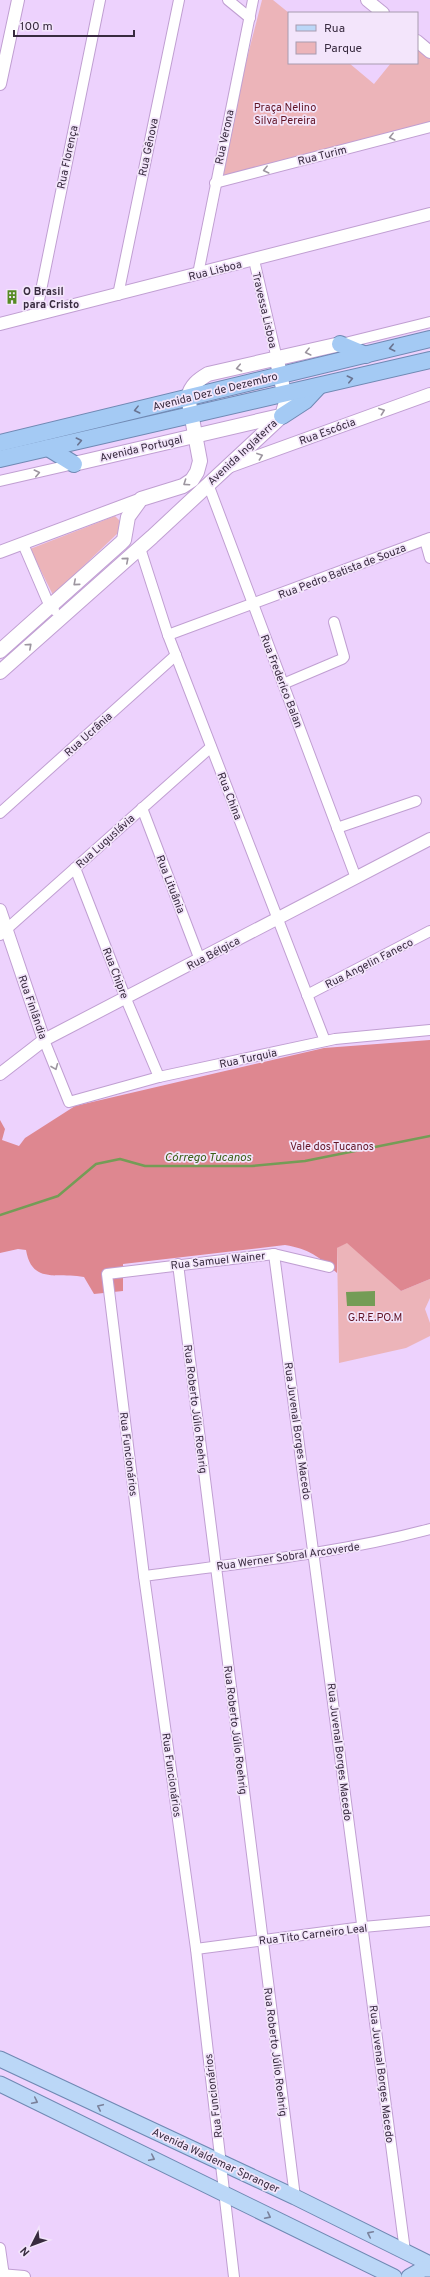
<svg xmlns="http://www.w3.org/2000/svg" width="430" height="2277" viewBox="0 0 430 2277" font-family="Overpass,sans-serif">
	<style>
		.green { fill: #ecb4b9 }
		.forest { fill: #de8790 }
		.water { fill: #749c56 }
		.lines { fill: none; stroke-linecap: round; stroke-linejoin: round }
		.stream { stroke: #749c56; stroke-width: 2.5 }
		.minor-casing { stroke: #c09fd2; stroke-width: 12 }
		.tertiary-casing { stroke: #c09fd2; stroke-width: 14 }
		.secondary-casing { stroke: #c09fd2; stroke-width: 16 }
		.primary-casing { stroke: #7089b3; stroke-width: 17 }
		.trunk-casing { stroke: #7089b3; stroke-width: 18 }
		.minor { stroke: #fff; stroke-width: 10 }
		.tertiary { stroke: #fff; stroke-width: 12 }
		.secondary { stroke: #fff; stroke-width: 14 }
		.primary { stroke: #bbd7f7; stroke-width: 15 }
		.trunk { stroke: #a4caf4; stroke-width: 16 }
		.oneway { stroke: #9c959f }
		.oneway2 { stroke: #697390 }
		.oneway3 { stroke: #7a819b }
		.labels { text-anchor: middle; stroke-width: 3.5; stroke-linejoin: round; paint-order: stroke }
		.park-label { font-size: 11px; fill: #611425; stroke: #f3e5fb }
		.street-label { font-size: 11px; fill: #382b3f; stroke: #f3e5fb }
		.poi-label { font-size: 11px; font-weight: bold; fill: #382b3f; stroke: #f3e5fb; text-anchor: start }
		.water-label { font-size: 12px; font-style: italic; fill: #3a6017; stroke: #f3e5fb }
	</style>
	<rect width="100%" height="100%" fill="#edd2fd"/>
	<g class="green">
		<polygon points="262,0 273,0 289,13 289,63 349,63 374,84 391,63 417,63 417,42 430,53 430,127 215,183"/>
		<polygon points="115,516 120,521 120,531 53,595 30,549"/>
		<polygon points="347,1242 401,1291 430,1279 430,1298 425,1309 430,1323 430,1336 406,1348 339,1363 337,1248"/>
	</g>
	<path class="forest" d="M430 1040V1279L401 1291 347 1243 337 1248V1273C319 1257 310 1249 285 1245L123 1264V1291L94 1294 84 1277C58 1272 32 1285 26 1250L18 1249 0 1253V1120L5 1129 2 1140 19 1146 25 1138 75 1106 324 1048Z"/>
	<polygon class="water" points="375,1291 375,1306 347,1306 346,1292"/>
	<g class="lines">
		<polyline class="stream" points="0,1215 58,1196 96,1164 120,1159 145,1166 252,1166 305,1161 430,1136"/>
		<defs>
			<g id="minor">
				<polyline points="228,0 250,18"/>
				<polyline points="215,183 430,127"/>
				<polyline points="254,260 277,359"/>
				<polyline points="198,274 253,0"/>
				<polyline points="118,295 179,0"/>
				<polyline points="36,315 100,0"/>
				<polyline points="341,344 430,322"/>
				<polyline points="0,481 74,464"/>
				<polyline points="208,484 356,878"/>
				<polyline points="425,540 430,558"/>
				<polyline points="23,544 47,600 54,610"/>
				<polyline points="140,548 168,635 325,1041"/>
				<polyline points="168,635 430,538"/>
				<polyline points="283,684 342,659 344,657 334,622"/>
				<polyline points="142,808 200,960"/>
				<polyline points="0,813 176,655"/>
				<polyline points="337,828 416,801"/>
				<polyline points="75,868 126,999 159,1077"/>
				<polyline points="0,935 211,747"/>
				<polyline points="307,995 430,931"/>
				<polyline points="44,1040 69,1102 159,1077 335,1039 430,1030"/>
				<polyline points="274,1254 405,2251"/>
				<polyline points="178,1264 295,2197"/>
				<path d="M144 1576C240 1563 336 1554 430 1529"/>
				<polyline points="196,1949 363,1927 430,1921"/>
				<polyline points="0,2248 4,2276"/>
				<polyline points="234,2277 196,1949 144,1576 107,1274 274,1254 329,1267"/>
			</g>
			<g id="tertiary">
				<polyline points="367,0 383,13"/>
				<polyline points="417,41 430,52"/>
				<polyline points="0,84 18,0"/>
				<polyline points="0,324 430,214"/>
				<polyline points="228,467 430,394"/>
				<polyline points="0,552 141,499"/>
				<polyline points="0,910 44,1040"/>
				<polyline points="0,1074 44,1040 430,839"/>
				<polyline points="0,2275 24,2277"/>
			</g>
			<g id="secondary">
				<polyline points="74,464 280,416"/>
				<path d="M0 651 121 543 124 540 128 517 141 499 183 486 192 480 197 472 200 461 188 397C191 385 198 380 208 374L340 344"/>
				<polyline points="0,672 152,537 282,416 286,402 278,365"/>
			</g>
			<g id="primary">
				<polyline points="0,2059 295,2197 430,2264"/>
				<polyline points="0,2084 394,2277"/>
				<polyline points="409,2277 423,2269 430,2269"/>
			</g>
			<g id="trunk">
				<polyline points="340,344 366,355"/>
				<polyline points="282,416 305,401 319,386"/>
				<polyline points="0,443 430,339"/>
				<polyline points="48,448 74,464"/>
				<polyline points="0,459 430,360"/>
			</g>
		</defs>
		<use href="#minor" class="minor-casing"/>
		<use href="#tertiary" class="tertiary-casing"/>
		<use href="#secondary" class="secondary-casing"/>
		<use href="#primary" class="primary-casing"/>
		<use href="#trunk" class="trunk-casing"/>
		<use href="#minor" class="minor"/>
		<use href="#tertiary" class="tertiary"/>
		<use href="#secondary" class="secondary"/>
		<use href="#primary" class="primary"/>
		<use href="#trunk" class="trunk"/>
	</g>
	<defs><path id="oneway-chevron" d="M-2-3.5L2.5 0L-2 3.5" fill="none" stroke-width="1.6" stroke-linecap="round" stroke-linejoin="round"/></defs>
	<g class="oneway">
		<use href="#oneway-chevron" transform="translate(392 137) rotate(166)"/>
		<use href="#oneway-chevron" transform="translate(266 170) rotate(166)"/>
		<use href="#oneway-chevron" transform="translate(308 352) rotate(166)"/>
		<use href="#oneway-chevron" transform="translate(239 368) rotate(168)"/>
		<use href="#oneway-chevron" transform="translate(382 411) rotate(-20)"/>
		<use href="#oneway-chevron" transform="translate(260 456) rotate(-20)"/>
		<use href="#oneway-chevron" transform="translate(37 473) rotate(-13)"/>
		<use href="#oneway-chevron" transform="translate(186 483) rotate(146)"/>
		<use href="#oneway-chevron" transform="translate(126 560) rotate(-41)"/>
		<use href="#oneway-chevron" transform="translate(76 583) rotate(139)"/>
		<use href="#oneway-chevron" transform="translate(29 646) rotate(-42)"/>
		<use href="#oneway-chevron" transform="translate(55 1067) rotate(68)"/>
	</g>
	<g class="oneway2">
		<use href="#oneway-chevron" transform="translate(392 348) rotate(167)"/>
		<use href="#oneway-chevron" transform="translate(350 379) rotate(-13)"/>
		<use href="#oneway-chevron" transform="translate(137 410) rotate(166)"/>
		<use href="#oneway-chevron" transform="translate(79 441) rotate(-13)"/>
	</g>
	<g class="oneway3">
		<use href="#oneway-chevron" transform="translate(35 2101) rotate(26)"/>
		<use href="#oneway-chevron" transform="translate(100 2107) rotate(-155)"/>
		<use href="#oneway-chevron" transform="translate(152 2158) rotate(26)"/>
		<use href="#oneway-chevron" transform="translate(268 2216) rotate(27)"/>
		<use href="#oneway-chevron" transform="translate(370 2234) rotate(-154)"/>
	</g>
	<defs>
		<symbol id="building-bare" viewBox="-9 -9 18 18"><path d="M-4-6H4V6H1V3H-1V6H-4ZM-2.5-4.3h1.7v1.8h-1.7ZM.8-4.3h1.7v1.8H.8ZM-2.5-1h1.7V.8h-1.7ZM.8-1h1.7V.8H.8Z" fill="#568a23" stroke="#f3e5fb" stroke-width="2.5" paint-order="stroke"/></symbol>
	</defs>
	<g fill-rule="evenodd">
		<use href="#building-bare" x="2" y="287" width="20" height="20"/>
	</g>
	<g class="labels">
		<g class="park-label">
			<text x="285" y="111">Praça Nelino<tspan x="285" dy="13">Silva Pereira</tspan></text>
			<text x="332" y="1150">Vale dos Tucanos</text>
			<text x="375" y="1321">G.R.E.PO.M</text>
		</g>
		<g class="street-label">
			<text transform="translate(224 137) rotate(-78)" y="4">Rua Verona</text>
			<text transform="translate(148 147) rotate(-78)" y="4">Rua Gênova</text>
			<text transform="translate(322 155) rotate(-14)" y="4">Rua Turim</text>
			<text transform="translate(67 157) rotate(-78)" y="4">Rua Florença</text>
			<text transform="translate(215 270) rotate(-14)" y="4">Rua Lisboa</text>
			<text transform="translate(265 310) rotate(77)" y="4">Travessa Lisboa</text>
			<text transform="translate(215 391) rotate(-14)" y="4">Avenida Dez de Dezembro</text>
			<text transform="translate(327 431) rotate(-20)" y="4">Rua Escócia</text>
			<text transform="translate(141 448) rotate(-13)" y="4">Avenida Portugal</text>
			<text transform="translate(242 452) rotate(-43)" y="4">Avenida Inglaterra</text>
			<text transform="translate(342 571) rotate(-21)" y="4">Rua Pedro Batista de Souza</text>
			<text transform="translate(282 681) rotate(69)" y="4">Rua Frederico Balan</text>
			<text transform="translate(88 734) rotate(-42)" y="4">Rua Ucrânia</text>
			<text transform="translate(230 796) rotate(69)" y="4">Rua China</text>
			<text transform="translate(105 841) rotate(-42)" y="4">Rua Luguslávia</text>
			<text transform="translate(171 884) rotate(69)" y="4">Rua Lituânia</text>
			<text transform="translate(213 953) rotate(-28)" y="4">Rua Bélgica</text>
			<text transform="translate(369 963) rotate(-27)" y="4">Rua Angelin Faneco</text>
			<text transform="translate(116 973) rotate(69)" y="4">Rua Chipre</text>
			<text transform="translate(33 1007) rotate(71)" y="4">Rua Finlândia</text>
			<text transform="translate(248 1058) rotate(-12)" y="4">Rua Turquia</text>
			<text transform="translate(218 1260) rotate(-6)" y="4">Rua Samuel Wainer</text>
			<text transform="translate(196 1409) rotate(83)" y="4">Rua Roberto Júlio Roehrig</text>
			<text transform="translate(298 1431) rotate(82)" y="4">Rua Juvenal Borges Macedo</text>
			<text transform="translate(129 1454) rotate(83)" y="4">Rua Funcionários</text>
			<text transform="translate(288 1556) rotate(-8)" y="4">Rua Werner Sobral Arcoverde</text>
			<text transform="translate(236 1730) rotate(83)" y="4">Rua Roberto Júlio Roehrig</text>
			<text transform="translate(340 1752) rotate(83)" y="4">Rua Juvenal Borges Macedo</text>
			<text transform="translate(172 1775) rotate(82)" y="4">Rua Funcionários</text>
			<text transform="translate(313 1934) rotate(-7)" y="4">Rua Tito Carneiro Leal</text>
			<text transform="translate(276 2052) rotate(83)" y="4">Rua Roberto Júlio Roehrig</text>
			<text transform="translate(382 2074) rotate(83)" y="4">Rua Juvenal Borges Macedo</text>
			<text transform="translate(213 2096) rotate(-97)" y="4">Rua Funcionários</text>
			<text transform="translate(216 2160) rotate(25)" y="4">Avenida Waldemar Spranger</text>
		</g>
		<g class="poi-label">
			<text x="23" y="295">O Brasil<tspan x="23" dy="13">para Cristo</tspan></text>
		</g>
		<g class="water-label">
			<text x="208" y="1161">Córrego Tucanos</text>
		</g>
	</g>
	<rect x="288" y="12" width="130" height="52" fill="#f3e5fb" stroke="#a89bb0"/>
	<rect x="296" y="25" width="20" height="6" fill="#bbd7f7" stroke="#a89bb0"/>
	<text x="324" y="32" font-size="12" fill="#382b3f">Rua</text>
	<rect x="296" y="42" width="20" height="12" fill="#ecb4b9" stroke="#a89bb0"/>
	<text x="324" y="52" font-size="12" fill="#382b3f">Parque</text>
	<g transform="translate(32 2245) rotate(228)" stroke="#f3e5fb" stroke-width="3" paint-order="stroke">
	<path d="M0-3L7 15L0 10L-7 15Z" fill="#382b3f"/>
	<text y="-6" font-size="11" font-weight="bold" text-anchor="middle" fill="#382b3f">N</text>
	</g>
	<path d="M14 30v6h120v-6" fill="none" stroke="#382b3f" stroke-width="2"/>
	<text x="20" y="30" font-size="12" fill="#382b3f" stroke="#f3e5fb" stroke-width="3" paint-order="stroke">100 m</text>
</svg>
